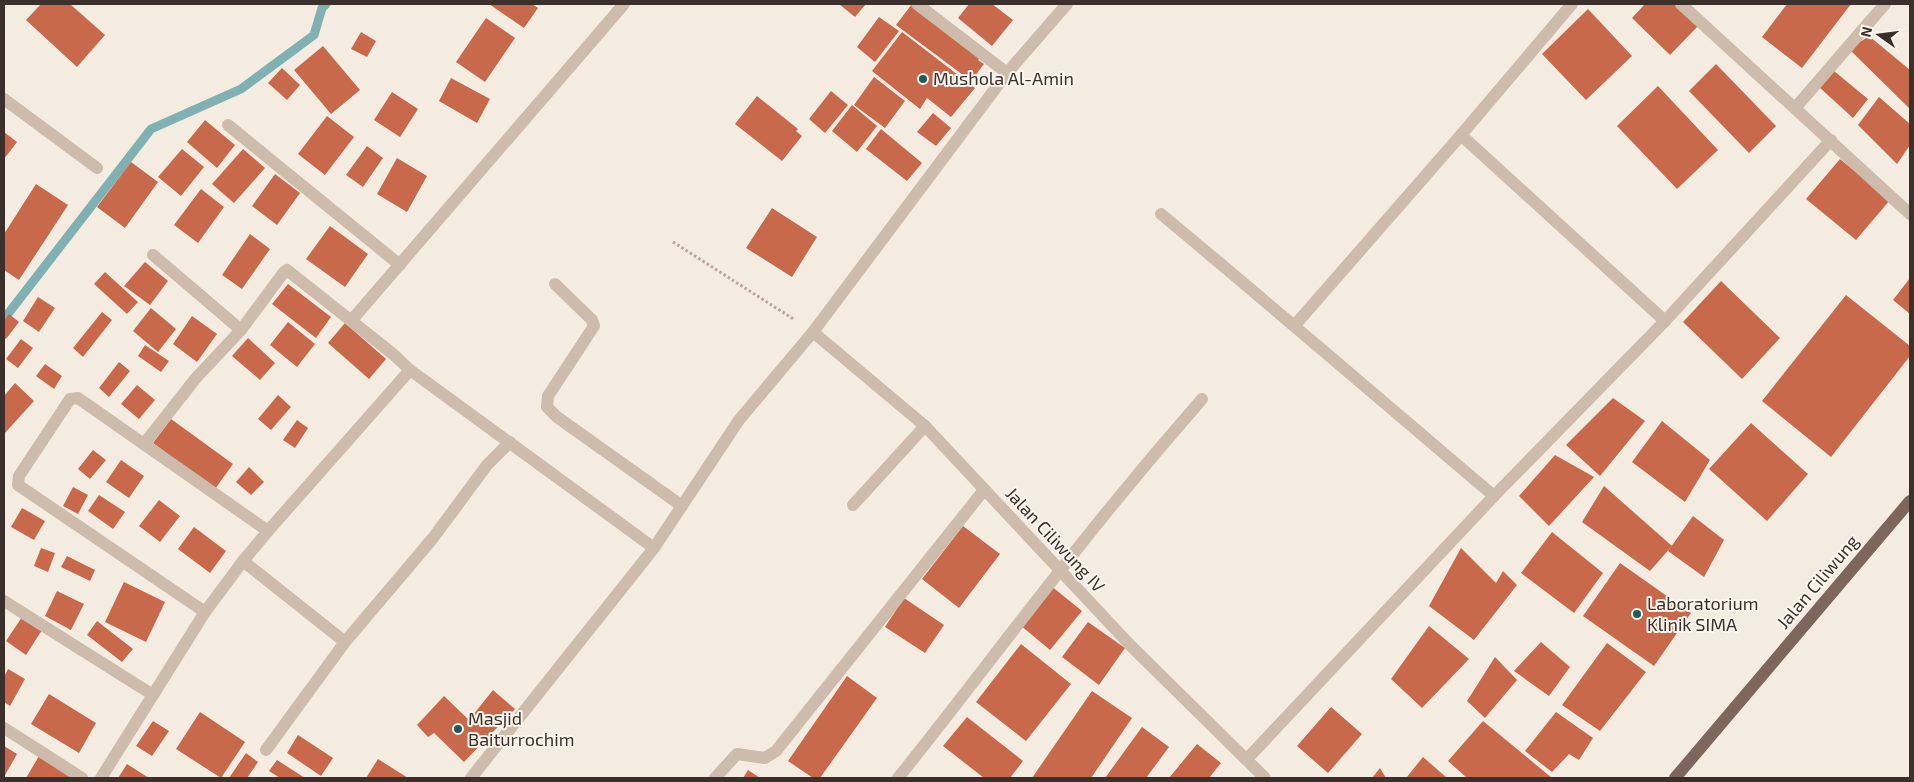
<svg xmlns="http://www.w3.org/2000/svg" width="1914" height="782" viewBox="0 0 1914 782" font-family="'Exo 2',sans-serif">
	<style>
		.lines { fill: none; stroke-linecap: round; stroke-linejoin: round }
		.stream { stroke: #7fb0b2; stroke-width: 9 }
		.building { fill: #c8694b }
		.path { stroke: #b9a596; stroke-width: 3; stroke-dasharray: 2.5 2.5; stroke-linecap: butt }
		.minor { stroke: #cdbbac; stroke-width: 12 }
		.major { stroke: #7d675c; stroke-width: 12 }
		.poi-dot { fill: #1f5a5e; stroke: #fbf5ee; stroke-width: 2 }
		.labels { text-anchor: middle; stroke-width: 4; stroke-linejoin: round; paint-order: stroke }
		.poi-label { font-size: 18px; fill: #3b302b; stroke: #fbf5ee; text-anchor: start }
		.street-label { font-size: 18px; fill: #3b302b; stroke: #fbf5ee }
	</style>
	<rect width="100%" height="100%" fill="#f4ebe1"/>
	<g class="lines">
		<polyline class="stream" points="4,319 151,129 241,89 314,35 322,8 326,4"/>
	</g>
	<g class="building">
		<polygon points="41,4 70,4 105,35 77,67 26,20"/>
		<polygon points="489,4 532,4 538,8 524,28"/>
		<polygon points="839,4 866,4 855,17"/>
		<polygon points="912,4 981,56 978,60 984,64 971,81 896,25"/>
		<polygon points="969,4 992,4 1013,20 992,46 958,18"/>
		<polygon points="1645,4 1679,4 1700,24 1670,55 1632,18"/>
		<polygon points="1787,4 1851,4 1802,68 1762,37"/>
		<polygon points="1588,9 1632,56 1586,100 1542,54"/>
		<polygon points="879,17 899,31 875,62 857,47"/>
		<polygon points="486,18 515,38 485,82 456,62"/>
		<polygon points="361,32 376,41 367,57 351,49"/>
		<polygon points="902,32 975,88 951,117 927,98 920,109 872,71"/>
		<polygon points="1869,36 1910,70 1910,109 1849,49"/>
		<polygon points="323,46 360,90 331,114 294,70"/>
		<polygon points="1716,64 1776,126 1749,153 1689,91"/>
		<polygon points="282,68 300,85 287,100 268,83"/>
		<polygon points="1834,71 1868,99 1853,118 1819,87"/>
		<polygon points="874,77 905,101 885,128 854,105"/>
		<polygon points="451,78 490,99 477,123 439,101"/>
		<polygon points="1658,86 1718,150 1677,189 1617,126"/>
		<polygon points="831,91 848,105 825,133 809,119"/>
		<polygon points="392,92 418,109 400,137 374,120"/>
		<polygon points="757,96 798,129 796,131 802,136 782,161 735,124"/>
		<polygon points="1879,97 1910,124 1910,145 1897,164 1858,125"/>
		<polygon points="852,105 877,126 857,152 832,131"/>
		<polygon points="933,113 951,128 936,146 917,132"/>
		<polygon points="327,116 354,137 325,175 298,154"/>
		<polygon points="205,120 235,145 217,168 187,142"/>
		<polygon points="881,129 922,163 907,181 866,149"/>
		<polygon points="4,132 17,142 4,159"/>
		<polygon points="367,146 383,158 363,187 346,175"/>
		<polygon points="182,149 204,167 181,196 158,177"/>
		<polygon points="243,149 265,168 234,203 212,184"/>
		<polygon points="397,158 427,176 407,212 377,194"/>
		<polygon points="1840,159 1890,200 1856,240 1806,199"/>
		<polygon points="131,162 158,182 125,228 97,207"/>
		<polygon points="275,174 300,193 277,225 252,206"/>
		<polygon points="36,184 68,205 19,280 4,270 4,234"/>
		<polygon points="201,189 224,207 198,243 174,225"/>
		<polygon points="772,208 817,237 792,277 746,248"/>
		<polygon points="330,226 368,254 345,287 306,259"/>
		<polygon points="250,234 270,249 242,289 222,275"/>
		<polygon points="145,262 168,281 150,305 124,286"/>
		<polygon points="105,272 138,302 127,314 94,284"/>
		<polygon points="1910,278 1910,314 1893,300"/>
		<polygon points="1721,281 1780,338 1742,379 1683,322"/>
		<polygon points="288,284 331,317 316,338 272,304"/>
		<polygon points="1846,295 1910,346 1910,356 1831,457 1762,401"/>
		<polygon points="38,297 55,308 39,332 23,321"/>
		<polygon points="151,308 176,329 158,352 133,331"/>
		<polygon points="102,312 112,320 83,357 73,348"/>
		<polygon points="9,314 19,322 6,339 4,337 4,321"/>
		<polygon points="192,316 217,334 197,362 173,344"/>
		<polygon points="288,322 315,344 297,367 270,345"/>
		<polygon points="345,323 386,359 369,379 328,343"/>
		<polygon points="248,338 275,363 260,380 232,356"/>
		<polygon points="21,339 33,348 18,368 6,359"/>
		<polygon points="145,345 169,361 161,372 138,356"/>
		<polygon points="119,362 130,371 109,397 99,388"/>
		<polygon points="45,364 62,376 54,389 36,376"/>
		<polygon points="15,383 34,401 4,434 4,396"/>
		<polygon points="137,385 155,400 139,419 121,404"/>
		<polygon points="278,395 291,407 271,430 258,419"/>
		<polygon points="1613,398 1645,421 1600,476 1566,445"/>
		<polygon points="171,419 233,464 215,489 153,443"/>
		<polygon points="297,420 308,428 295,448 283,440"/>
		<polygon points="1662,421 1710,460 1685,502 1632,462"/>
		<polygon points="1751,423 1808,474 1767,521 1709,469"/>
		<polygon points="93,450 106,460 90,479 78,469"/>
		<polygon points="1555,455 1594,477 1549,526 1519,496"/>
		<polygon points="121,460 144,476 129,498 106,482"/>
		<polygon points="249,467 264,482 251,495 236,482"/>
		<polygon points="1604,486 1672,546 1650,571 1582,522"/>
		<polygon points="73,487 88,495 78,514 63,506"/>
		<polygon points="99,495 125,512 113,529 88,511"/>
		<polygon points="159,500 180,516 160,542 139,526"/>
		<polygon points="22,508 45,521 34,540 11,527"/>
		<polygon points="1693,516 1724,540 1704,577 1668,551"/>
		<polygon points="963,526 1000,554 959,608 922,579"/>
		<polygon points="194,527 226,551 210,573 178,549"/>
		<polygon points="1552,532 1603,573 1574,613 1521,573"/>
		<polygon points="41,548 55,553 48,572 34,566"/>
		<polygon points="1461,548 1496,583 1503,571 1517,585 1474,640 1429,606"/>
		<polygon points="67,556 95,570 90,581 61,567"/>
		<polygon points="1620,563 1691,613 1654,666 1583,616"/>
		<polygon points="124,582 165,602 146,642 105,622"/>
		<polygon points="1050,585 1082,611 1050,650 1019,624"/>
		<polygon points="57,591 84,604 71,630 45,616"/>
		<polygon points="904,598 944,625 925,653 885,627"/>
		<polygon points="22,617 42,630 26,655 6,641"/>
		<polygon points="97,621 133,649 122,662 87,635"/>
		<polygon points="1088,622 1125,648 1099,685 1062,657"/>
		<polygon points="1429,626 1469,659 1422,708 1391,679"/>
		<polygon points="1541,642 1570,667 1549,696 1514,671"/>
		<polygon points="1607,643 1646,672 1600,731 1562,705"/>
		<polygon points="1021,644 1071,684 1026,741 976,702"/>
		<polygon points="1495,657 1517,680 1485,718 1467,701"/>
		<polygon points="8,669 25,679 10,706 4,702 4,677"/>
		<polygon points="847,676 877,698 820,778 813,778 788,761"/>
		<polygon points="493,690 515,709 464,762 434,733 428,737 417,725 444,696 469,720"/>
		<polygon points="1092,691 1132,718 1091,778 1032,778"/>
		<polygon points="49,694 96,723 79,753 31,724"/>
		<polygon points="1331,707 1362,734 1328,773 1297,746"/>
		<polygon points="200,712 245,742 221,778 176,749"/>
		<polygon points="1556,712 1593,738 1579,760 1569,754 1552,772 1525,751"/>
		<polygon points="967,717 1023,761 1010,778 984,778 943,746"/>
		<polygon points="153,721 169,731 152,756 136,746"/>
		<polygon points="1483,721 1552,778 1467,778 1448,761"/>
		<polygon points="1142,727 1169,747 1146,778 1105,778"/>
		<polygon points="298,735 333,758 321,776 287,753"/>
		<polygon points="1197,744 1221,763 1209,778 1169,778"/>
		<polygon points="4,746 17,754 4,777"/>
		<polygon points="246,753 258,762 247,778 229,778"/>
		<polygon points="39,756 75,778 26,778"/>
		<polygon points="1423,757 1447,778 1406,778"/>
		<polygon points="378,759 408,778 366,778"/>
		<polygon points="277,760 305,778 280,778 269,771"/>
		<polygon points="127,764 149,778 118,778"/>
		<polygon points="1380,768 1386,778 1372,778"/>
		<polygon points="748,770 760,778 743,778"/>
	</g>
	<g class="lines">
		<polyline class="path" points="673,242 795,320"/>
		<g class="minor">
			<polyline points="917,4 1007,73"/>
			<polyline points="1681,4 1910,214"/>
			<polyline points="4,99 97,168"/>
			<polyline points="1796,107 1885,4"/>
			<polyline points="228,125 400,265"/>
			<polyline points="1461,135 1665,321"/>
			<path d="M1161 214C1273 307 1383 402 1494 496"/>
			<polyline points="153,255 241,330"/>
			<polyline points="555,284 592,320 594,326 548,396 547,407 557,417 682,506"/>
			<polyline points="351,321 624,4"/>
			<polyline points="1295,325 1461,135 1572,4"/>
			<polyline points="813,332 925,426 1131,646 1265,778"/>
			<polyline points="410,370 654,548"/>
			<polyline points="853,505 925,426"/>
			<polyline points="243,561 345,642"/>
			<polyline points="4,601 153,695"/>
			<polyline points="205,612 18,485 19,476 70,399 78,398 268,531"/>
			<polyline points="4,728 82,778"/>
			<polyline points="266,750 345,642 433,538 487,465 510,442"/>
			<polyline points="1247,759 1494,496 1665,321 1831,140"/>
			<polyline points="101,778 205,612 243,561 268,531 410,370 393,354 287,270 284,272 241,330 196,378 144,444"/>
			<polyline points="471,778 654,548 739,420 813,332 1007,73 1067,4"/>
			<polyline points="715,778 737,754 765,758 776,751 984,490"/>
			<path d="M898 778C953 710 1005 640 1059 572 1105 513 1153 455 1202 399"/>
		</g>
		<polyline class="major" points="1675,778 1910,501"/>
	</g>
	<g class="poi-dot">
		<circle cx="923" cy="79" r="5"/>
		<circle cx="1637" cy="614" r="5"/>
		<circle cx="458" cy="729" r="5"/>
	</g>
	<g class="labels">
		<g class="poi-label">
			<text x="933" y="85">Mushola Al-Amin</text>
			<text x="1647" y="610">Laboratorium<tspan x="1647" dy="21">Klinik SIMA</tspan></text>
			<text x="468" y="725">Masjid<tspan x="468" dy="21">Baiturrochim</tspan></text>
		</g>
		<g class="street-label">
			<text transform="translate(1055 540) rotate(47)" y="6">Jalan Ciliwung IV</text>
			<text transform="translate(1818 582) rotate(-50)" y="6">Jalan Ciliwung</text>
		</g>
	</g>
	<rect width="1914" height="782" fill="none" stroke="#3b302b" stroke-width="10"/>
	<g transform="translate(1879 35) rotate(284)" stroke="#fbf5ee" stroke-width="4" paint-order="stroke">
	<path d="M0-4L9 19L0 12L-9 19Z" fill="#3b302b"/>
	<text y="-8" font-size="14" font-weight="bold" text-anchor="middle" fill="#3b302b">N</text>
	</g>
</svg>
